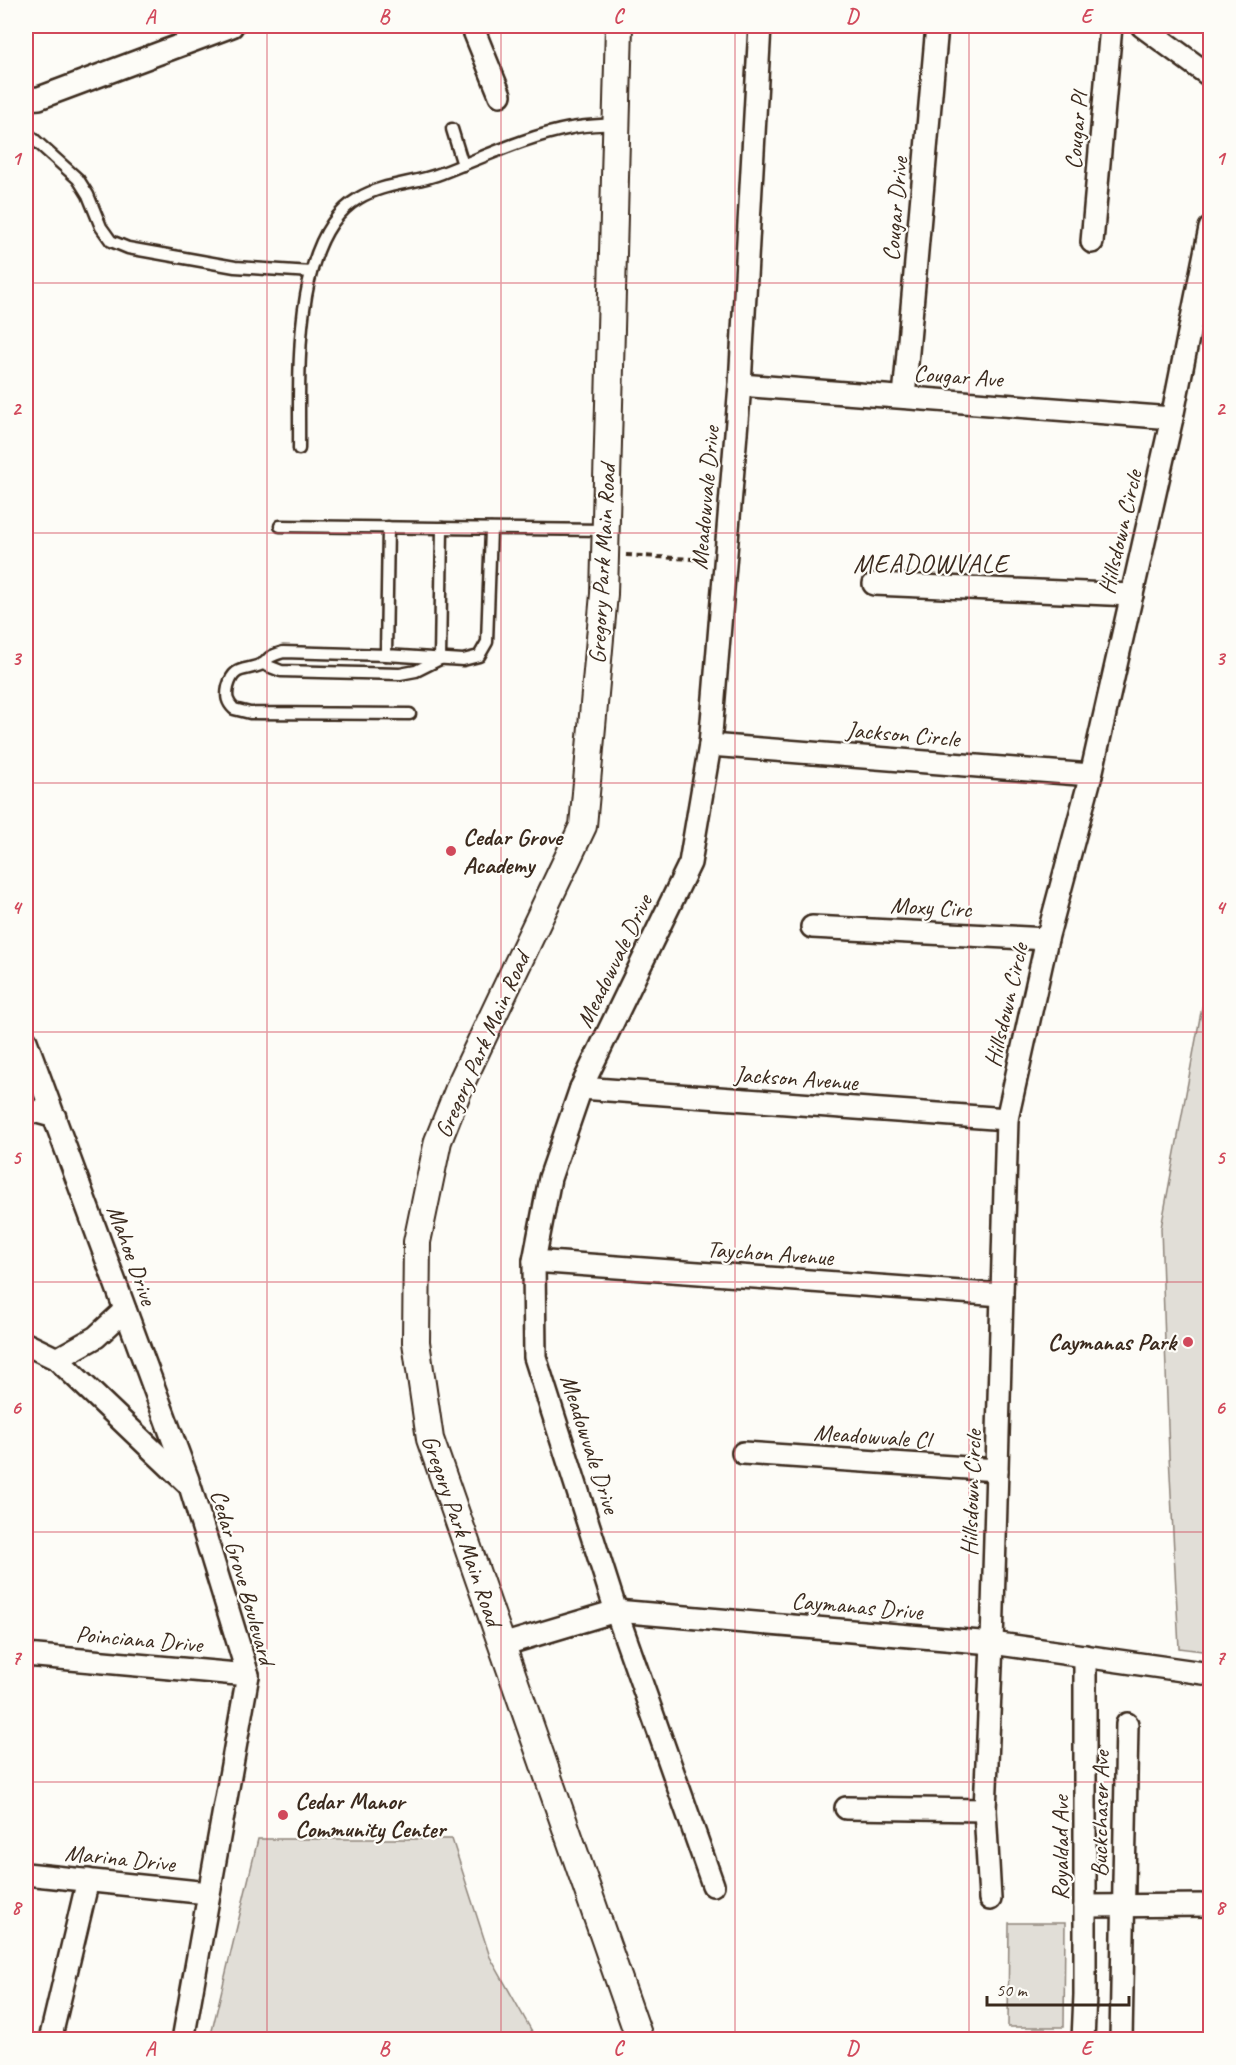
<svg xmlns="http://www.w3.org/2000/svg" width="1236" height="2065" viewBox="0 0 1236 2065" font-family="Caveat,sans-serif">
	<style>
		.green { fill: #e1ded7; stroke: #8e847a; stroke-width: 1.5 }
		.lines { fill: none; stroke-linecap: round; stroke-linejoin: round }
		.service-casing { stroke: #3b2a1e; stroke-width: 15 }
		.minor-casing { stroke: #3b2a1e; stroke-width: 26 }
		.tertiary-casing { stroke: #3b2a1e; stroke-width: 30 }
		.path { stroke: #3b2a1e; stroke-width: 4; stroke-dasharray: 6 4.5; stroke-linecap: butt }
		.service { stroke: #fdfcf7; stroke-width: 10 }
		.minor { stroke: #fdfcf7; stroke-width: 21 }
		.tertiary { stroke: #fdfcf7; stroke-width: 26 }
		.grid { fill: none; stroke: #d1495b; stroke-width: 1.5; stroke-opacity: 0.55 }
		.poi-dot { fill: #d1495b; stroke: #fdfcf7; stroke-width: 2 }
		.labels { text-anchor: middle; stroke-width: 4.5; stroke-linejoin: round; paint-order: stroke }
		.street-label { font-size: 24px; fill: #3b2a1e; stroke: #fdfcf7 }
		.poi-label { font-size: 24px; font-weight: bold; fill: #3b2a1e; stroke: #fdfcf7; text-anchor: start }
		.neighbourhood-label { font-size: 26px; letter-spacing: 1.5px; fill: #3b2a1e; stroke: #fdfcf7 }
		.neatline { fill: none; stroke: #d1495b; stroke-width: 2 }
		.grid-label { font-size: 20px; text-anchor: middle; font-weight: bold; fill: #d1495b }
	</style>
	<rect width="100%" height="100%" fill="#fdfcf7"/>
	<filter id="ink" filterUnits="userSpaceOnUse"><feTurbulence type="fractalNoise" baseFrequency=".0167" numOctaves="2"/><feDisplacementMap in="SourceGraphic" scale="12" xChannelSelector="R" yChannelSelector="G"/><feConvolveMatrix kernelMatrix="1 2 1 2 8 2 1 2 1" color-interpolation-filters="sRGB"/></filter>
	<g filter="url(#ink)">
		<g class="green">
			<polygon points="1210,977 1210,1652 1179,1648 1169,1455 1161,1228 1201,1012"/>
			<polygon points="258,1839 452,1839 490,1957 534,2035 508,2040 210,2039"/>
			<polygon points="1009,1923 1065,1923 1064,2027 1008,2027"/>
		</g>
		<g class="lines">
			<defs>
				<g id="service">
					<polyline points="452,129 463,165"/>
					<polyline points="26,132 78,179 88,195 101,227 111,241 128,248 235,267 311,272"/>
					<path d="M299 449C300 380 290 238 359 198 384 183 415 184 442 173 484 157 527 136 571 128 585 125 601 125 616 124"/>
					<polyline points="280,526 605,530"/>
					<polyline points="388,527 386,655 463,660 479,656 487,642 491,529"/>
					<path d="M386 655 283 652C278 654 273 655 269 658 267 660 265 663 262 664 246 672 234 664 228 687 226 697 227 702 234 709L250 713 410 714"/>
					<polyline points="263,664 281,671 400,674 416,671 440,659 442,528"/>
				</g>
				<g id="minor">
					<polyline points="472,26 500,95"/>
					<polyline points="1142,26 1210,76"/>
					<polyline points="26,99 39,98 232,26"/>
					<polyline points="1092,242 1111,26"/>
					<polyline points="740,385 1172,418"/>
					<polyline points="904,397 937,26"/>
					<polyline points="874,584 1132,595"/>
					<polyline points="710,745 1091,775"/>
					<polyline points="812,927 1047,939"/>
					<polyline points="26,1041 188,1480"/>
					<polyline points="581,1088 1007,1119"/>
					<polyline points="26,1109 55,1117"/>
					<polyline points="534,1261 1002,1295"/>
					<polyline points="26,1344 57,1359 190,1486 248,1675 183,2040"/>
					<polyline points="57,1359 96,1337 125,1310"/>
					<polyline points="743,1453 997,1470"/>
					<polyline points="502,1645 616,1611 992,1643 1210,1674"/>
					<polyline points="26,1655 248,1675"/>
					<polyline points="846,1808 985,1810"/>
					<polyline points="26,1874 208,1893"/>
					<polyline points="713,1885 616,1611 535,1357 534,1261 550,1178 581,1088 690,863 710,745 740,385 760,26"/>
					<polyline points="990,1899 985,1810 992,1643 1007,1119 1047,939 1091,775 1172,418 1210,228"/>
					<polyline points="1085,1906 1210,1905"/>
					<polyline points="50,2040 88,1880"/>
					<polyline points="1083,2040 1085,1995 1085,1656"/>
					<polyline points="1121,2040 1127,1724"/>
				</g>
				<g id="tertiary">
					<path id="s1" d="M619 26 604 594 583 826 462 1081 438 1141 417 1242 416 1342 430 1439 640 2040"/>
				</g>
			</defs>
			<use href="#service" class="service-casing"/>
			<use href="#minor" class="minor-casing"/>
			<use href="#tertiary" class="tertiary-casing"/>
			<polyline class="path" points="626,555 709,560"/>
			<use href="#service" class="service"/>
			<use href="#minor" class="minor"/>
			<use href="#tertiary" class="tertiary"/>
		</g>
	</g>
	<path class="grid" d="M267 26V2040M501 26V2040M735 26V2040M969 26V2040M26 283H1210M26 533H1210M26 783H1210M26 1032H1210M26 1282H1210M26 1532H1210M26 1782H1210"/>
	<g class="poi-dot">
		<circle cx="451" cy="851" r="6"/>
		<circle cx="1188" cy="1342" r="6"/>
		<circle cx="283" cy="1815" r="6"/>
	</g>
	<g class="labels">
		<g class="street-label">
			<text transform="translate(1076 131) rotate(-85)" y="8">Cougar Pl</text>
			<text transform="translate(895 209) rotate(-85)" y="8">Cougar Drive</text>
			<text transform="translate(958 376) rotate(4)" y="8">Cougar Ave</text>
			<text transform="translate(705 498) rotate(-85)" y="8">Meadowvale Drive</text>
			<text transform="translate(1120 532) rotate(-77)" y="8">Hillsdown Circle</text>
			<text transform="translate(602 564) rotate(-87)" y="8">Gregory Park Main Road</text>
			<text transform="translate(903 734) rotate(5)" y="8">Jackson Circle</text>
			<text transform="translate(931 907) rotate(3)" y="8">Moxy Circ</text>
			<text transform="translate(614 961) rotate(-64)" y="8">Meadowvale Drive</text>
			<text transform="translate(1006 1005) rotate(-77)" y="8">Hillsdown Circle</text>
			<text transform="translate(482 1045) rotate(-66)" y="8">Gregory Park Main Road</text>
			<text transform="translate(796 1078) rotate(4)" y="8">Jackson Avenue</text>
			<text transform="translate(770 1253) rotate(4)" y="8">Taychon Avenue</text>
			<text transform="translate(132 1255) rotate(70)" y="8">Mahoe Drive</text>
			<text transform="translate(872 1436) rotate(4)" y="8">Meadowvale Cl</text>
			<text transform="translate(590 1444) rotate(72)" y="8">Meadowvale Drive</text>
			<text transform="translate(971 1493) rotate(-88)" y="8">Hillsdown Circle</text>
			<text dy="8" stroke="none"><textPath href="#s1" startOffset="1546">Gregory Park Main Road</textPath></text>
			<text transform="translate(243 1577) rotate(74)" y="8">Cedar Grove Boulevard</text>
			<text transform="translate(857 1606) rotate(5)" y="8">Caymanas Drive</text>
			<text transform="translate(139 1639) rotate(5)" y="8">Poinciana Drive</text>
			<text transform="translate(1100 1814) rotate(-89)" y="8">Buckchaser Ave</text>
			<text transform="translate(1060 1848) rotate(-90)" y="8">Royaldad Ave</text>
			<text transform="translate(120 1858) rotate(6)" y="8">Marina Drive</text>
		</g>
		<g class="poi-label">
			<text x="463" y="845">Cedar Grove<tspan x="463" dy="28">Academy</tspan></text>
			<text x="1176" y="1350" text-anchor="end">Caymanas Park</text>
			<text x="295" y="1809">Cedar Manor<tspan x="295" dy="28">Community Center</tspan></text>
		</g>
		<g class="neighbourhood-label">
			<text x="931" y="572">MEADOWVALE</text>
		</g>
	</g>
	<rect width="1236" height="2065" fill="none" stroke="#fdfcf7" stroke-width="66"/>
	<path d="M987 1996v9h142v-9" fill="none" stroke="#3b2a1e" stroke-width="3"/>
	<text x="996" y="1996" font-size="18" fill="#3b2a1e" stroke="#fdfcf7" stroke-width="4.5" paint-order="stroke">50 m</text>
	<rect x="33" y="33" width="1170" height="1999" class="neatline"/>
	<g class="grid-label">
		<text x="150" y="23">A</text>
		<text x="384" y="23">B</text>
		<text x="618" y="23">C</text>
		<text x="852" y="23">D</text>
		<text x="1086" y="23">E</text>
		<text x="16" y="165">1</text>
		<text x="1220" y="165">1</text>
		<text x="16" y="415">2</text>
		<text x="1220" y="415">2</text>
		<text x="16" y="665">3</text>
		<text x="1220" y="665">3</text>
		<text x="16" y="914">4</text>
		<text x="1220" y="914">4</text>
		<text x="16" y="1164">5</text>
		<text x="1220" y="1164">5</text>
		<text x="16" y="1414">6</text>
		<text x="1220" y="1414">6</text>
		<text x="16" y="1664">7</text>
		<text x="1220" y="1664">7</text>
		<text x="16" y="1914">8</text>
		<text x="1220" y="1914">8</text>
		<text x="150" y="2055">A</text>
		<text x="384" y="2055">B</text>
		<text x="618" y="2055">C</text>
		<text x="852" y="2055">D</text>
		<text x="1086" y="2055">E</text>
	</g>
</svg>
